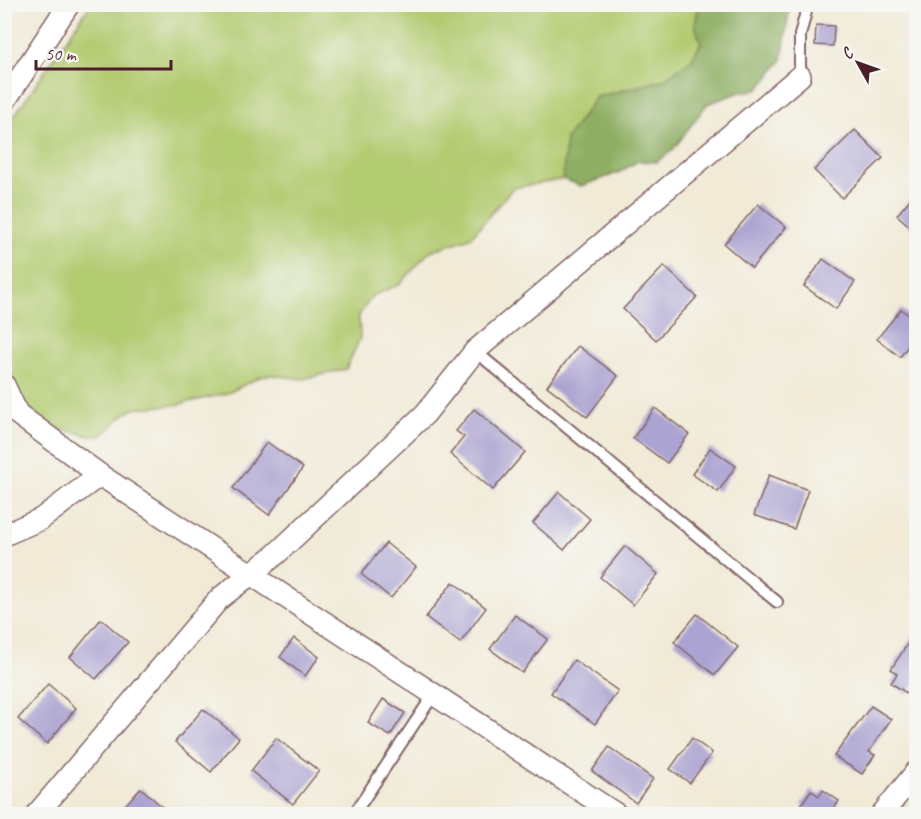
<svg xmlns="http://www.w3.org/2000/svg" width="921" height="819" viewBox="0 0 921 819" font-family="Caveat,sans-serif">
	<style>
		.green { fill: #b3cb71; stroke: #7e754e; stroke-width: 1.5 }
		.forest { fill: #8eaf63; stroke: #6c6747; stroke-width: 1.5 }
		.building { fill: #aba3d1 }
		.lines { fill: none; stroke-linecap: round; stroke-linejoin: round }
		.service-casing { stroke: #846667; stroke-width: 14 }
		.minor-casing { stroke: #846667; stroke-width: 24 }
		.service { stroke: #fff; stroke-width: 10 }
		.minor { stroke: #fff; stroke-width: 21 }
	</style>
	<rect width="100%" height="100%" fill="#f6f6f2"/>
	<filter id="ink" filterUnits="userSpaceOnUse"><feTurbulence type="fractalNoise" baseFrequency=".0167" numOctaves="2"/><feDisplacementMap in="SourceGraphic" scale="12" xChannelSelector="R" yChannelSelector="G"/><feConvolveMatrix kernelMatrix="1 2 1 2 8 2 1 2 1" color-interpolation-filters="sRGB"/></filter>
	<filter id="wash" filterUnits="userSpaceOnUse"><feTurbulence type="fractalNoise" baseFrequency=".008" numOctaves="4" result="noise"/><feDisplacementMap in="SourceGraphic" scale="24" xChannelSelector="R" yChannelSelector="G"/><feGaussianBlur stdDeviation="1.35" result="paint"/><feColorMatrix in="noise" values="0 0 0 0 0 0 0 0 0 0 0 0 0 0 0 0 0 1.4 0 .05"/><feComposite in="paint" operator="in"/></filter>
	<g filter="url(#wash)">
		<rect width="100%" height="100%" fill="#f1ead7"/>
		<polygon class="green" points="90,5 699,5 695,25 701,42 692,59 663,80 596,97 566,139 563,179 513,188 470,238 430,251 400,284 372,296 359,315 360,338 346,369 303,379 271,375 260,377 228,393 176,405 137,408 126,413 101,436 91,436 60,429 41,420 25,406 7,379 4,367 4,131"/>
		<polygon class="forest" points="699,5 790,5 782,60 758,90 741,92 707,104 672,151 656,162 638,161 618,173 581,186 563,179 566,139 596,97 663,80 692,59 701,43 695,25"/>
		<g id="blocks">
			<g class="building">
				<polygon points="816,25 834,26 833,46 815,45"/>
				<polygon points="855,130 883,158 842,198 814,170"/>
				<polygon points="916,192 916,232 897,215"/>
				<polygon points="758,204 786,227 752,268 724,244"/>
				<polygon points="823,259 855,282 836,309 804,286"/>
				<polygon points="664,266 697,297 656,340 623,309"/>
				<polygon points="901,309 916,321 916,335 900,357 877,339"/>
				<polygon points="578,346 618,376 587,417 547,386"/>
				<polygon points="655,408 689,434 667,463 633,438"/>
				<polygon points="474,409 525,452 493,490 450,454 464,437 456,431"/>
				<polygon points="267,442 303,468 269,515 233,488"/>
				<polygon points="710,448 736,466 718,492 692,474"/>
				<polygon points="769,475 808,490 794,529 754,515"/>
				<polygon points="559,492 590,519 564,550 533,523"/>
				<polygon points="386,543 416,567 391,598 361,574"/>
				<polygon points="625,546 658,574 633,605 600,577"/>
				<polygon points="453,582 486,608 460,643 426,617"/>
				<polygon points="697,614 738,647 715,675 674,642"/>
				<polygon points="515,615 548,639 522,673 490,649"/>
				<polygon points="101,619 128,642 96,679 70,657"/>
				<polygon points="916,631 916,680 908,694 891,683 897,674 891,669"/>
				<polygon points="294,638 319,657 305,676 280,657"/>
				<polygon points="574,660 618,691 595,724 551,693"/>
				<polygon points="48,684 76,708 47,744 18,719"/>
				<polygon points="383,699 405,713 390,736 368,723"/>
				<polygon points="871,706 891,719 869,752 875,755 862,774 834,756"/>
				<polygon points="203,709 239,738 211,772 175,742"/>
				<polygon points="276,738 319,771 293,804 251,771"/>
				<polygon points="692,738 712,753 690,783 670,769"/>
				<polygon points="609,747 653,779 636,803 592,771"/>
				<polygon points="141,788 170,814 117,814"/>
				<polygon points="811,790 819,796 823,790 839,801 830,814 815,814 801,805"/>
			</g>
		</g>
	</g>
	<g filter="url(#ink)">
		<use href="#blocks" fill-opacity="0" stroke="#846667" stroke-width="1.5"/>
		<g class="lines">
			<defs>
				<g id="service">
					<polyline points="800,76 800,35 808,4"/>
					<polyline points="475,351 777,602"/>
					<polyline points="354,814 434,694"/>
				</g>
				<g id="minor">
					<polyline points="4,102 69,4"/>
					<polyline points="4,385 17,413"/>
					<polyline points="4,404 100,475 616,814"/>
					<polyline points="4,535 41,519 100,475"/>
					<polyline points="37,814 219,599 275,555 425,414 475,351 800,76"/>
					<polyline points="882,814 916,772"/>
				</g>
			</defs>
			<use href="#service" class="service-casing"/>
			<use href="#minor" class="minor-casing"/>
			<use href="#service" class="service"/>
			<use href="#minor" class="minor"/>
		</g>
	</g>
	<rect width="921" height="819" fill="none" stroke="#f6f6f2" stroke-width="24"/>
	<g transform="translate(858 63) rotate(310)" stroke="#f6f6f2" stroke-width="4.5" paint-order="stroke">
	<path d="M0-4.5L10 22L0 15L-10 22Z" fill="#4a1f2b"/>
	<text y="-9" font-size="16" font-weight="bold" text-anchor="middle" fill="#4a1f2b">С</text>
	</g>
	<path d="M36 60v9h135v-9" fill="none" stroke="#4a1f2b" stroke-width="3"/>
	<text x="45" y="60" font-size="18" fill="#4a1f2b" stroke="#f6f6f2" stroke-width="4.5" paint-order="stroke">50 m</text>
</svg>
